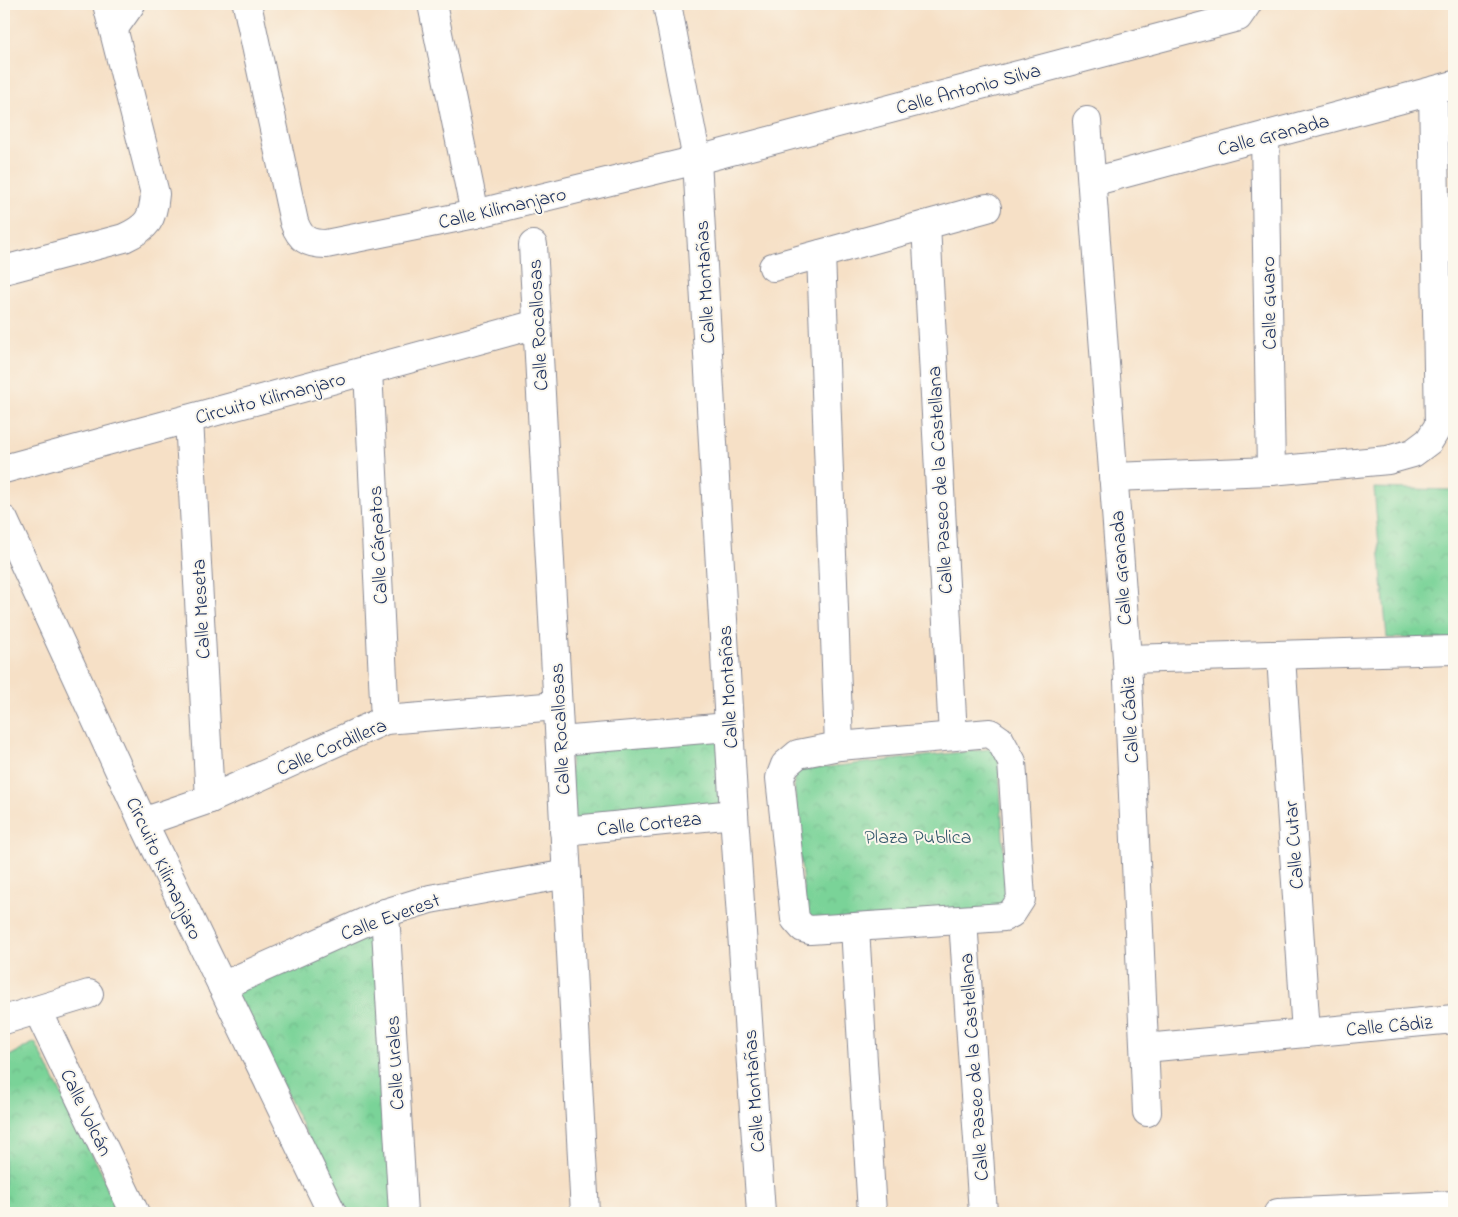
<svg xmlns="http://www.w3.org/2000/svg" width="1458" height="1217" viewBox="0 0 1458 1217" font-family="'Indie Flower',sans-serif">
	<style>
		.park { fill: url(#park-crowns); stroke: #4a817b }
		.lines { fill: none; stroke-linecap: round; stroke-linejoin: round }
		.minor-casing { stroke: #888892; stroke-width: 30 }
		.minor { stroke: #fff; stroke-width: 28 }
		.labels { text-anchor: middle; stroke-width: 4; stroke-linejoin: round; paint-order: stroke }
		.street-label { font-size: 20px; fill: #1b2f5e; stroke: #fbf7ec }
		.park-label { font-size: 20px; fill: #33586c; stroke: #fbf7ec }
	</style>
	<defs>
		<pattern id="park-crowns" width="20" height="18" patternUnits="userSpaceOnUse" patternTransform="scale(1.25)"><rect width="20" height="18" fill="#7ad398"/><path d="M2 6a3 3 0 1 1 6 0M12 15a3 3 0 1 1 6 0" fill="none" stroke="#69b585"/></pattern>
	</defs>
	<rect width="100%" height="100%" fill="#fbf7ec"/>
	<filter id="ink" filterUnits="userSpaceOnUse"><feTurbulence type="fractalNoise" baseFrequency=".02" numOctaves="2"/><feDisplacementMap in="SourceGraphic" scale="10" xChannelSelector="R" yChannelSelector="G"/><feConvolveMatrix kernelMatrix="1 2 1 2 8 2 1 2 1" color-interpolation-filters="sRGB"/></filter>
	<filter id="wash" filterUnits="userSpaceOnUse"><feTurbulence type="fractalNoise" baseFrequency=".0096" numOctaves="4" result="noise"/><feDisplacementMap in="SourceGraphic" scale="20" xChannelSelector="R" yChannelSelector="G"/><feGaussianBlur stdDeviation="1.12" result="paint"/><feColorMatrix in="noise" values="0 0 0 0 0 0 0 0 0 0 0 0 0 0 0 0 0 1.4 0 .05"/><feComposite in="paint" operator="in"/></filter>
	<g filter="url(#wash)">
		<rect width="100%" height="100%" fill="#f6e0c6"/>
		<g class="park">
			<polygon points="1374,488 1454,490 1454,639 1387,638"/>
			<polygon points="718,739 723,808 572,823 570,749"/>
			<polygon points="998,748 1007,910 806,921 793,771"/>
			<polygon points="374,930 395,1213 346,1213 234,990"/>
			<polygon points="35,1042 122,1213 4,1213 4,1059"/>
		</g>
	</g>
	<g filter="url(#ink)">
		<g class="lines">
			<defs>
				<g id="minor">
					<path d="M247 4 294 222C300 239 308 244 326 244L475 214 697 160 1238 17 1247 4"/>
					<polyline points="432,4 475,214"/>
					<polyline points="667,4 697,160 734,814 761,1213"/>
					<polyline points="114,28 131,4"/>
					<polyline points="1087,121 1127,659 1147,1112"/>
					<polyline points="1265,136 1271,471"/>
					<polyline points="1092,182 1454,85"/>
					<polyline points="926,225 953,736"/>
					<polyline points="533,245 585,1213"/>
					<polyline points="821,254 839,746"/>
					<polyline points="773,267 987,208"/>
					<path d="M4 270 124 238C148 227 153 219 155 194L107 4"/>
					<polyline points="368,370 385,720"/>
					<polyline points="189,419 210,799"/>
					<polyline points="4,469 537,324"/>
					<polyline points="1113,477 1271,471 1388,460 1413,453 1429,441 1439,425 1433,91"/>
					<polyline points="4,520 143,822 332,1213"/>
					<polyline points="1281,657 1306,1033"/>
					<polyline points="1127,659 1454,650"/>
					<polygon points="990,733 1000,740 1012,762 1021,899 1012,913 1004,917 810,930 803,928 795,919 780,778 785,765 798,754 839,746"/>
					<polyline points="560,741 729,727"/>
					<polyline points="143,822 210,799 385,720 557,706"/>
					<polyline points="564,831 734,814"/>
					<polyline points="385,913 403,1213"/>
					<polyline points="963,920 983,1213"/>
					<polyline points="855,928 872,1213"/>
					<polyline points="222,986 385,913 430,899 567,874"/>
					<polyline points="38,1011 135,1213"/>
					<polyline points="4,1020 89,994"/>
					<polyline points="1145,1048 1454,1019"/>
					<polyline points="1278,1213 1454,1205"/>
				</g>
			</defs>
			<use href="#minor" class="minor-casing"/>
			<use href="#minor" class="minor"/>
		</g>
	</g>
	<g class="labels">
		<g class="street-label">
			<text transform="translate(968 88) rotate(-15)" y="7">Calle Antonio Silva</text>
			<text transform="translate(1273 134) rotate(-15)" y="7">Calle Granada</text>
			<text transform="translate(502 207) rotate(-13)" y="7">Calle Kilimanjaro</text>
			<text transform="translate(704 282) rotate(-93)" y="7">Calle Montañas</text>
			<text transform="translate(1268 303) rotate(-91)" y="7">Calle Guaro</text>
			<text transform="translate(537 325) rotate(-93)" y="7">Calle Rocallosas</text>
			<text transform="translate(270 397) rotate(-15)" y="7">Circuito Kilimanjaro</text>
			<text transform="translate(939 480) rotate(-93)" y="7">Calle Paseo de la Castellana</text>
			<text transform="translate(377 545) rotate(-93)" y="7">Calle Cárpatos</text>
			<text transform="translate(1120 568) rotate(-94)" y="7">Calle Granada</text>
			<text transform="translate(200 609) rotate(-93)" y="7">Calle Meseta</text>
			<text transform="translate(727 687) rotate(-93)" y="7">Calle Montañas</text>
			<text transform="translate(1129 720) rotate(-93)" y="7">Calle Cádiz</text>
			<text transform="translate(559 729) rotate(-93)" y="7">Calle Rocallosas</text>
			<text transform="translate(331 746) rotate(-23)" y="7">Calle Cordillera</text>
			<text transform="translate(649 823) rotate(-6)" y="7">Calle Corteza</text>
			<text transform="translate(1293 845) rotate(-94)" y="7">Calle Cutar</text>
			<text transform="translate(165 868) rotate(65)" y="7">Circuito Kilimanjaro</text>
			<text transform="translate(390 916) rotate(-20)" y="7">Calle Everest</text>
			<text transform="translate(1389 1025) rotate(-5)" y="7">Calle Cádiz</text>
			<text transform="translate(394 1063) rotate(-93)" y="7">Calle Urales</text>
			<text transform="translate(973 1067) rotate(-94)" y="7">Calle Paseo de la Castellana</text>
			<text transform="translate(753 1091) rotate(-94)" y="7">Calle Montañas</text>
			<text transform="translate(87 1112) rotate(64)" y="7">Calle Volcán</text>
		</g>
		<g class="park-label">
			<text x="918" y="843">Plaza Publica</text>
		</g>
	</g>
	<rect width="1458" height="1217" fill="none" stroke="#fbf7ec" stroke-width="20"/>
</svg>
